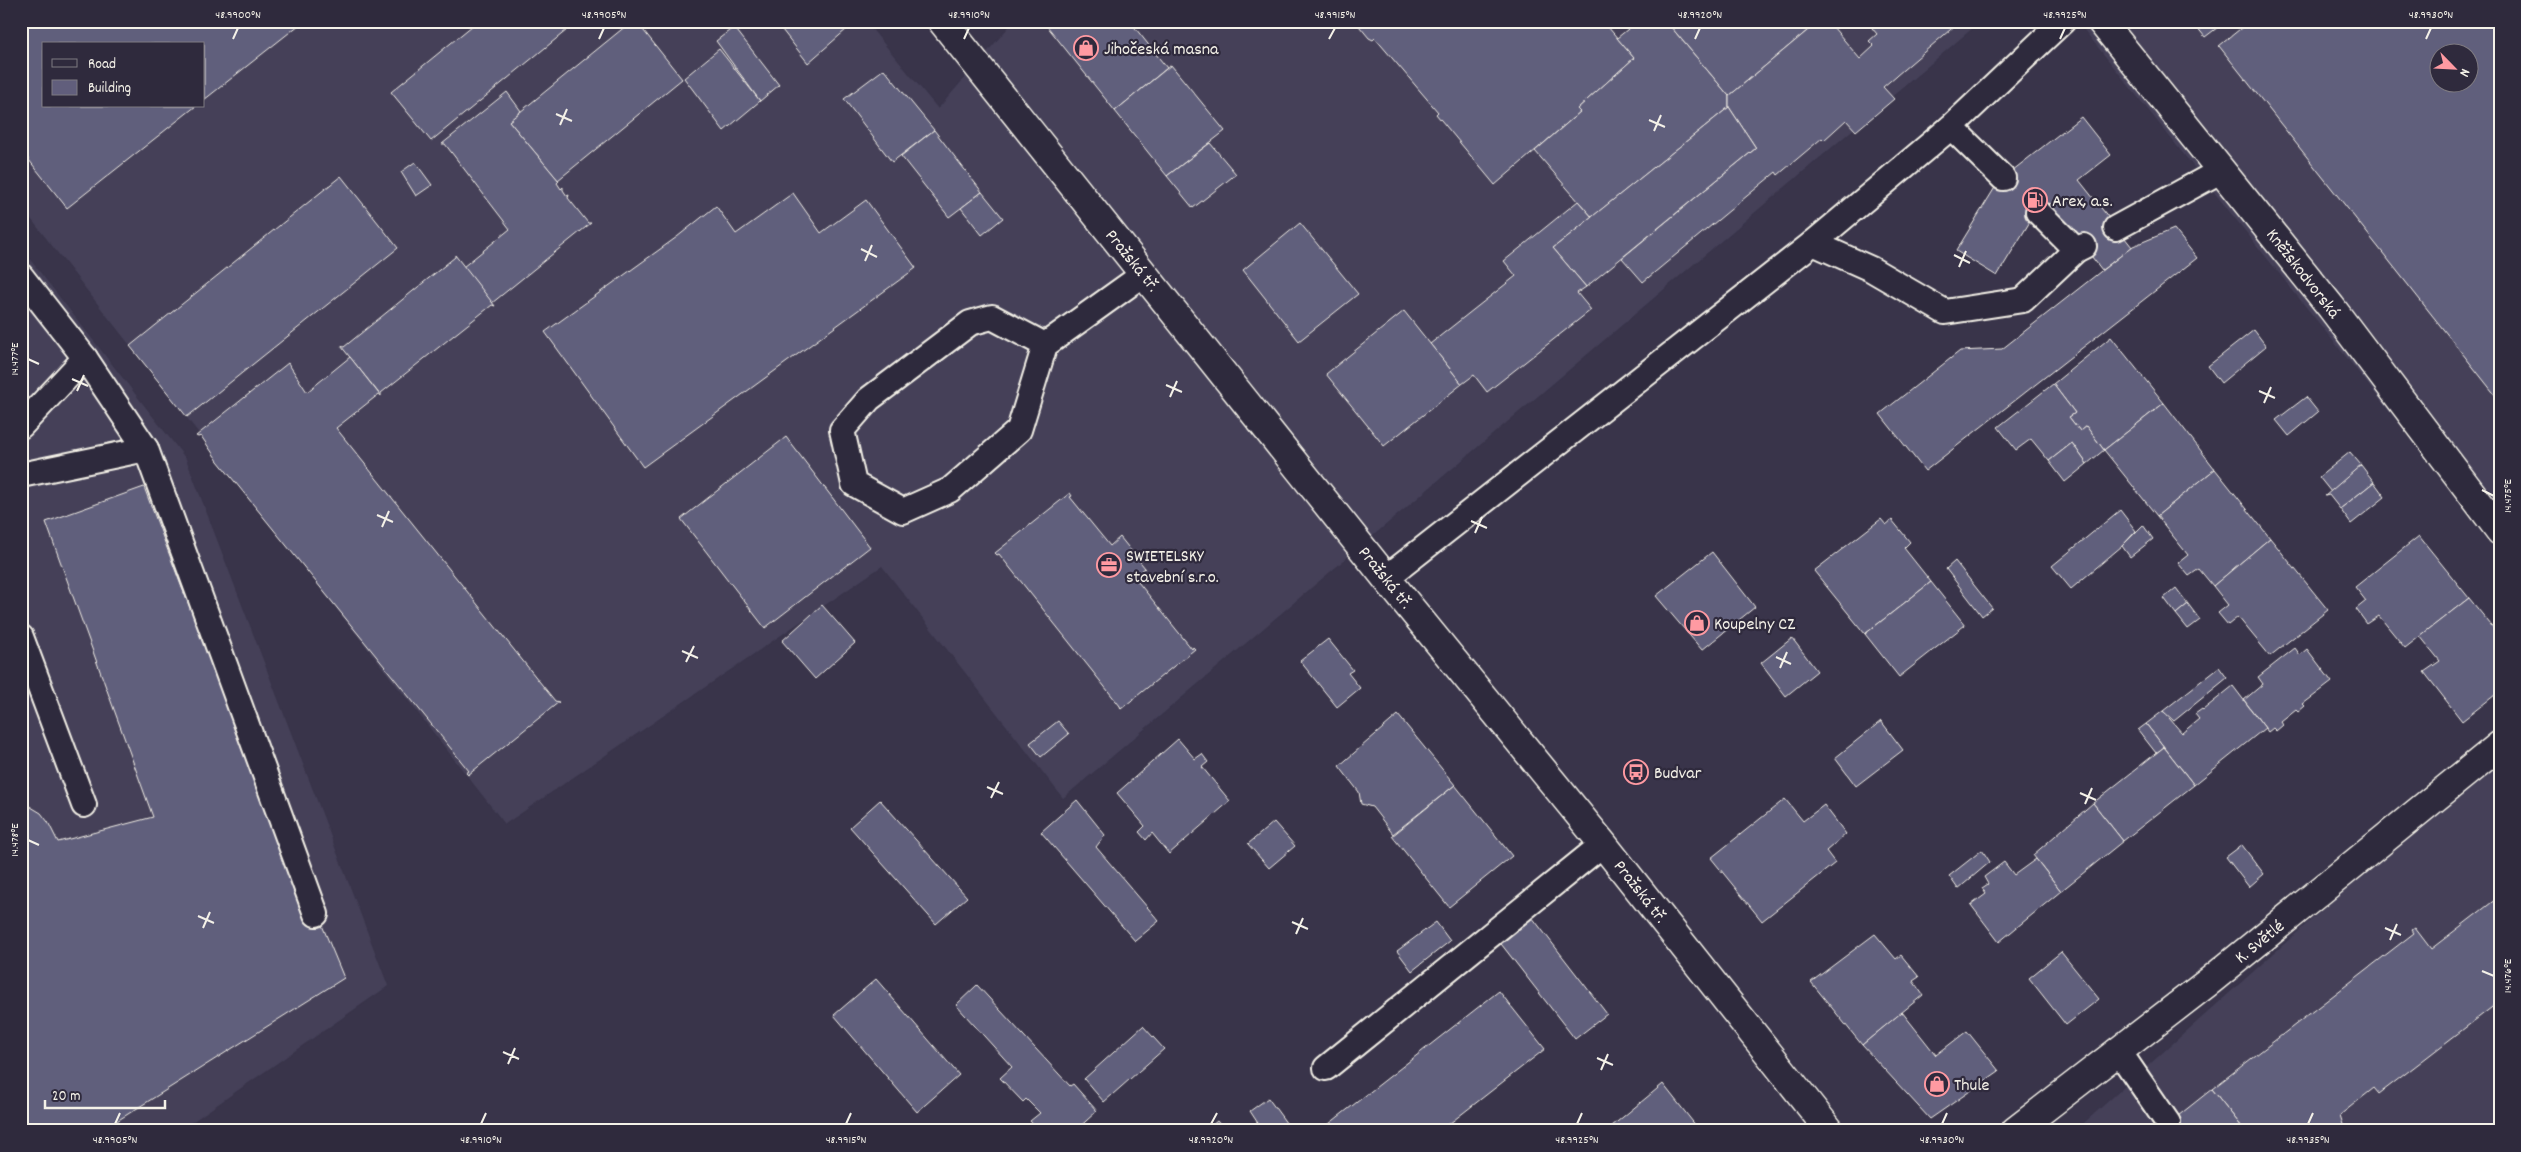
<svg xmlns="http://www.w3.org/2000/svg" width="2521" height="1152" viewBox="0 0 2521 1152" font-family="Dekko,sans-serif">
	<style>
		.built { fill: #454159; fill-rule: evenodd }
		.building { fill: #615e7c; stroke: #f4f1e8; fill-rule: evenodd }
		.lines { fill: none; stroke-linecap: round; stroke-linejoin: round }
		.lane-casing { stroke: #f4f1e8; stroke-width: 28 }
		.street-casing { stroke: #f4f1e8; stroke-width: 31 }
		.secondary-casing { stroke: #f4f1e8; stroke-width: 31 }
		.lane { stroke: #2f2a3d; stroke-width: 24 }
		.street { stroke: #2f2a3d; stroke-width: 28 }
		.secondary { stroke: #2f2a3d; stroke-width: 28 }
		.ticks { fill: none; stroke: #f4f1e8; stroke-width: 2 }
		.labels { text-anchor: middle; stroke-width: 4.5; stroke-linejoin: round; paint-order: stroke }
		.poi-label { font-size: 18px; fill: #f4f1e8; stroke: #2f2a3d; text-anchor: start }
		.street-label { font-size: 18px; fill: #f4f1e8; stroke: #2f2a3d }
		.neatline { fill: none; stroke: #f4f1e8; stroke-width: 2 }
		.ticks-label { font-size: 12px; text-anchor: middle; fill: #f4f1e8 }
	</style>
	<rect width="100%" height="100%" fill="#39344a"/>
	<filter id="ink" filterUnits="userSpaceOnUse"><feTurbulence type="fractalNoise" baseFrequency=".02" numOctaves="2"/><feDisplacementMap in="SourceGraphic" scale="10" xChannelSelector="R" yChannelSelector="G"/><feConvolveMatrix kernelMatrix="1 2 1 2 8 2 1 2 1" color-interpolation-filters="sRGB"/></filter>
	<g filter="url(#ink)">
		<g class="built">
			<path d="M21 21H865L938 109 1014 21H1981L1063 798 882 566 505 824 21 206ZM44 44H204V106H44Z"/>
			<path d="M2077 21H2500V549ZM2438 52H2468V82H2438Z"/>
			<polygon points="21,248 186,459 388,986 179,1131 21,1131"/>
			<polygon points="2500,751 2500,1131 2075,1131"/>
		</g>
		<g class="building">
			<polygon points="21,21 304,21 204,100 204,44 44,44 44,106 196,106 67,208 21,150"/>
			<polygon points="478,21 578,21 431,141 391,92"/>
			<polygon points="632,21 636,21 682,79 558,180 509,121"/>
			<polygon points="775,21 841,21 847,29 808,63"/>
			<polygon points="1043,21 1135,21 1132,24 1167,68 1115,111"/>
			<polygon points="1355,21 1544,21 1548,27 1555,21 1603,21 1634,58 1577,109 1580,112 1495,185 1436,114 1438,112 1375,38 1373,40 1369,38"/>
			<polygon points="1638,21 1666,21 1729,96 1729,107 1592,217 1535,151 1580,112 1577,109 1634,58 1617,38"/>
			<polygon points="1666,21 1819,21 1729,96"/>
			<polygon points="1819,21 1828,21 1860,59 1874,46 1869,41 1877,34 1872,28 1880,21 1955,21 1957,24 1883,87 1894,99 1856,131 1846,120 1824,140 1822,138 1778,175 1776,172 1643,282 1622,258 1756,148 1729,107 1729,96"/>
			<polygon points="2192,21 2226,21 2205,37"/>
			<path d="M2250 21H2500V401L2219 46ZM2438 52H2468V82H2438Z"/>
			<polygon points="734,27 779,85 760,101 716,41"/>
			<polygon points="719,49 760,101 724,131 684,78"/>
			<polygon points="1171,65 1225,131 1167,176 1115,111"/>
			<polygon points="884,69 934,130 892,162 844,99"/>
			<polygon points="507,92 521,111 509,121 559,181 557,183 561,189 563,187 563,190 567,196 569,195 568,198 588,223 591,223 492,303 463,267 510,229 445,144 442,144"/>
			<polygon points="1729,107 1756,148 1586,287 1553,248"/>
			<polygon points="2081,117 2111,155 2079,180 2132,247 2102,270 2050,203 2034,215 1997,276 1956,251 1999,181"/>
			<polygon points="934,130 982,192 949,217 901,156"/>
			<polygon points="1210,143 1236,174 1193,208 1167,176"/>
			<polygon points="415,162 432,185 416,196 401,172"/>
			<polygon points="341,176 398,248 187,417 130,346"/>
			<polygon points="982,192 1003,218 982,235 961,208"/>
			<polygon points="793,193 821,233 866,200 916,268 643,467 545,332 677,237 716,206 736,234"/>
			<polygon points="1578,201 1592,217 1553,248 1586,287 1577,293 1591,310 1487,392 1474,375 1462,384 1430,344 1516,276 1504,261"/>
			<polygon points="1300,223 1358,294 1299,341 1243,270"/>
			<polygon points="2174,229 2197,258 1925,471 1880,414 1960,351 2002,349 2133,246"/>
			<polygon points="455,255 495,306 492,305 381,393 381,396 341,346 344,347 455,257"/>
			<polygon points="1404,311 1462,384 1384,446 1326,374"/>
			<polygon points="2254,330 2266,346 2221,383 2208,366"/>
			<polygon points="2111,337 2164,403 2104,450 2086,426 2080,431 2069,417 2075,413 2053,384"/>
			<polygon points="350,357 379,394 336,428 555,701 559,702 468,775 466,773 469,771 436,730 218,461 201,436 198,437 196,436 288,363 307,392"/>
			<polygon points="2053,384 2075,413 2069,417 2080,431 2086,426 2104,450 2087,464 2072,443 2049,461 2031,439 2016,450 1998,427"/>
			<polygon points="2306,397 2318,412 2289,436 2276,420"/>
			<polygon points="2164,403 2215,469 2157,516 2104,450"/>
			<polygon points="786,437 870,547 765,628 681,519"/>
			<polygon points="2072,443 2087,464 2065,482 2049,461"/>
			<polygon points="2350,452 2361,465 2331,492 2319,477"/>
			<polygon points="2361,465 2374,482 2340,509 2329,495 2325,496"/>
			<polygon points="2215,469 2270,538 2213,586 2199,569 2189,576 2178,563 2188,555 2157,516"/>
			<polygon points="2374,482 2385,497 2351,524 2340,509"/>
			<polygon points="144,487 182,588 344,978 101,1131 21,1131 21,801 41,813 48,822 58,842 153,817 46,522"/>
			<polygon points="1070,493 1072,496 1070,497 1110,546 1120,537 1145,568 1134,577 1192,649 1193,647 1195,649 1121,709 1120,706 999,554 997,555 995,553"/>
			<polygon points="2120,510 2136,531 2122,546 2071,589 2052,566"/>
			<polygon points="1881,519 1886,525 1892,520 1910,542 1904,548 1931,582 1865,634 1814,571"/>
			<polygon points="2143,525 2153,539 2130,557 2122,546"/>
			<polygon points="2419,536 2469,598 2405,648 2379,616 2367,624 2356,609 2366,601 2355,587"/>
			<polygon points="2270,538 2328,610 2270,656 2238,617 2228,625 2218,613 2228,605 2213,586"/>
			<polygon points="1712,552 1755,607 1702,650 1656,596"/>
			<polygon points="1955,561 1992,608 1982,616 1946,569"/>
			<polygon points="1931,582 1965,625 1899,677 1865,634"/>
			<polygon points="2176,588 2188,604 2176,614 2164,598"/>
			<polygon points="2469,598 2500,636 2500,691 2462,721 2424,672 2440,661 2420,636"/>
			<polygon points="2188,604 2200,620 2188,629 2176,614"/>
			<polygon points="822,605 855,643 815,679 782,641"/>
			<polygon points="1792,638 1817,671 1786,696 1761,663"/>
			<polygon points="1328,639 1353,670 1348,673 1360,688 1337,707 1300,661"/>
			<polygon points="2295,648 2300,655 2307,649 2332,682 2303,704 2305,706 2298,712 2296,710 2281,722 2283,725 2276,731 2273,728 2268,732 2244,700 2263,684 2258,677"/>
			<polygon points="2219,667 2227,678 2174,721 2163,711"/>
			<polygon points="2233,686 2265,728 2194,785 2146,724 2163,711 2182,733 2199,719 2195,714 2202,709 2203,710"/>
			<polygon points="1398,715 1455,785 1393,834 1372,807 1361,804 1359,792 1339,766"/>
			<polygon points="1058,721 1069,734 1041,757 1030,743"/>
			<polygon points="1881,721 1903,750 1856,786 1835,758"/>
			<polygon points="2146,724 2164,747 2156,753 2138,730"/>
			<polygon points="1178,739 1195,759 1202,754 1208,762 1202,767 1230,801 1169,854 1152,833 1146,840 1139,832 1145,826 1117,793"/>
			<polygon points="2164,747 2194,785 2123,841 2093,803"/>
			<polygon points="1455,785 1512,856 1449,907 1392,836"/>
			<polygon points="1785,799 1803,821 1824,805 1846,834 1826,851 1835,863 1762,921 1711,858"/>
			<polygon points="880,800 967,897 936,924 850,827"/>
			<polygon points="1077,800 1105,835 1096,847 1159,921 1135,941 1041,832"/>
			<polygon points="2093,803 2123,841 2061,891 2033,855"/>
			<polygon points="1274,822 1295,846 1269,868 1248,844"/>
			<polygon points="2242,845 2264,874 2249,887 2226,857"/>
			<polygon points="1982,850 1990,862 1958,889 1949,876"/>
			<polygon points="2036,859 2061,891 1999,942 1971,905 1986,894 1982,888 1988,884 1984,877 2004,862 2014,875"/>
			<polygon points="2500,896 2500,1001 2379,1094 2374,1088 2340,1115 2345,1131 2245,1131 2212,1089 2414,933 2412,930 2415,928 2431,949"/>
			<polygon points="1532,917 1607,1014 1575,1039 1498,940"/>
			<polygon points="1436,922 1450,941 1412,971 1397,951"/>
			<polygon points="1875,934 1896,959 1901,955 1919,977 1913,981 1923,995 1862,1045 1811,982"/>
			<polygon points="2061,952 2099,999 2066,1025 2029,978"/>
			<polygon points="876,979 959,1075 917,1112 834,1015"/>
			<polygon points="977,985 1070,1086 1073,1084 1097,1111 1075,1131 1039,1131 1030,1121 1040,1113 1026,1099 1023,1102 1000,1078 1012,1067 956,1005"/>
			<polygon points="1499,991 1545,1049 1440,1131 1320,1131"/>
			<polygon points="1902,1012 1936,1055 1967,1031 1999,1071 1930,1119 1862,1045"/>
			<polygon points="1143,1026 1164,1049 1104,1102 1084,1079"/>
			<polygon points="1663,1084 1700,1131 1606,1131"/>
			<polygon points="2212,1089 2245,1131 2159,1131"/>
			<polygon points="1268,1098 1292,1131 1263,1131 1250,1111"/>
			<polygon points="1217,1121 1225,1131 1205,1131"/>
		</g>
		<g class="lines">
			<defs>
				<g id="lane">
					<polyline points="1951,127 2003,178"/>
					<polyline points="2038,212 2076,250"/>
					<polyline points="2116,228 2222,170"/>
					<polyline points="1813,243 1871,269 1945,312 2023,300 2076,250 2084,246"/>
					<polyline points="21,276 85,358 146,449 316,914"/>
					<polyline points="1045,345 1019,430 950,490 903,511 854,484 842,430 869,399 970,323 992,317 1045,345 1144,274"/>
					<polyline points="21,426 85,358"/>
					<polyline points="21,475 146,449"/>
					<polyline points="1386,578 1813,243 1951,127 2063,21"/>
					<polyline points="21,637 84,805"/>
					<polyline points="2118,1050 2168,1123"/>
					<polyline points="1326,1068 1603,844"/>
				</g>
				<polyline id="street" points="2101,21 2331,307 2500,531"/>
				<g id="secondary">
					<polyline points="942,21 1386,578 1603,844 1830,1131"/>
					<polyline points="2015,1131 2211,980 2500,745"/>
				</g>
			</defs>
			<use href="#lane" class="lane-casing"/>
			<use href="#street" class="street-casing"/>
			<use href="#secondary" class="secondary-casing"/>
			<use href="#lane" class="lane"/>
			<use href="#street" class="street"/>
			<use href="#secondary" class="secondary"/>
		</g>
	</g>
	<path class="ticks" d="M233 39 238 28M599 39 604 28M964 39 969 28M1329 39 1335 28M1695 39 1700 28M2060 39 2065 28M2426 39 2431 28M556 114 572 121M1649 120 1665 127M560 125 567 109M1654 131 1661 115M861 249 877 257M1954 255 1970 263M865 261 872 245M1959 267 1966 251M28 359 39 364M72 379 88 386M1166 385 1182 392M77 391 84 375M2259 391 2275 398M1170 397 1177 381M2264 403 2271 387M2482 490 2494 496M377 515 393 522M1471 521 1487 528M382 527 389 511M1475 533 1482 517M682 651 698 658M1776 657 1791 664M686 662 694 646M1780 668 1787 652M987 787 1003 794M2080 793 2096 800M991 798 999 782M2085 804 2092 788M28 840 39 845M198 916 214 923M1292 922 1308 929M203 928 210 912M2385 928 2401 935M1296 934 1303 918M2390 940 2397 924M2482 971 2494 976M503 1052 519 1059M1597 1058 1613 1065M508 1064 515 1048M1601 1070 1608 1054M115 1124 120 1113M481 1124 486 1113M846 1124 851 1113M1211 1124 1217 1113M1577 1124 1582 1113M1942 1124 1947 1113M2308 1124 2313 1113"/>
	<defs>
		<symbol id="shop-ring" viewBox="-11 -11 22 22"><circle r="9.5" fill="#2f2a3d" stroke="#ff9aa2" stroke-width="1.5"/><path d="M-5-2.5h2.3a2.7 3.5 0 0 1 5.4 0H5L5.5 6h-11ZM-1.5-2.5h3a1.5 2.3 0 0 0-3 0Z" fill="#ff9aa2"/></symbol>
		<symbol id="fuel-ring" viewBox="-11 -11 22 22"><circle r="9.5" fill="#2f2a3d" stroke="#ff9aa2" stroke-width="1.5"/><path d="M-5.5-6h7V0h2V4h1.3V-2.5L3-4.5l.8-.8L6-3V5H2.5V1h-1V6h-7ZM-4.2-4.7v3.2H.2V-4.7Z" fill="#ff9aa2"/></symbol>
		<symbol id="office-ring" viewBox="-11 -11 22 22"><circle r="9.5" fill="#2f2a3d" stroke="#ff9aa2" stroke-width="1.5"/><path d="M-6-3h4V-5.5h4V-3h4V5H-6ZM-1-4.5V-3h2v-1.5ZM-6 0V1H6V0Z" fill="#ff9aa2"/></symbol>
		<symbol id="bus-ring" viewBox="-11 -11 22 22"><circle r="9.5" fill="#2f2a3d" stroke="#ff9aa2" stroke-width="1.5"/><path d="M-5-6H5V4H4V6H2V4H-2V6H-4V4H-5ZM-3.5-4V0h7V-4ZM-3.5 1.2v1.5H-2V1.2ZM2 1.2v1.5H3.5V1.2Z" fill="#ff9aa2"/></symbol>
	</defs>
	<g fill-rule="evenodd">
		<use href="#shop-ring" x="1072" y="34" width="28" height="28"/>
		<use href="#fuel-ring" x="2021" y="186" width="28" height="28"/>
		<use href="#office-ring" x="1095" y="551" width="28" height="28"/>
		<use href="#shop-ring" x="1683" y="609" width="28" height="28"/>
		<use href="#bus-ring" x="1622" y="758" width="28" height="28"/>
		<use href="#shop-ring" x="1923" y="1070" width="28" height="28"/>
	</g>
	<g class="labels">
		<g class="poi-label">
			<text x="1104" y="54">Jihočeská masna</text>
			<text x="2052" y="206">Arex, a.s.</text>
			<text x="1126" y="561">SWIETELSKY<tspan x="1126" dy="21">stavební s.r.o.</tspan></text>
			<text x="1714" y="629">Koupelny CZ</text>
			<text x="1654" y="778">Budvar</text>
			<text x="1954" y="1090">Thule</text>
		</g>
		<g class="street-label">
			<text transform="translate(1133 260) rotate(51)" y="6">Pražská tř.</text>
			<text transform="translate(2304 273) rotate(52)" y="6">Kněžskodvorská</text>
			<text transform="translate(1386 577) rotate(51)" y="6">Pražská tř.</text>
			<text transform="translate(1641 891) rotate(52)" y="6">Pražská tř.</text>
			<text transform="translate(2259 941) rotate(-39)" y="6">K. Světlé</text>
		</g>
	</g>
	<rect width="2521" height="1152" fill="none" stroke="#2f2a3d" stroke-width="55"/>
	<rect x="42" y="42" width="162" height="65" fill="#2f2a3d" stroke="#7e7a81"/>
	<rect x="52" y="59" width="25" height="8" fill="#2f2a3d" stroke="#7e7a81"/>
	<text x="88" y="68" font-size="15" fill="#f4f1e8">Road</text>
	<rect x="52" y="80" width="25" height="15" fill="#615e7c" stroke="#7e7a81"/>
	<text x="88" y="92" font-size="15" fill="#f4f1e8">Building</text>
	<g transform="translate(2454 68) rotate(114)"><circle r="24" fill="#2f2a3d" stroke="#7e7a81"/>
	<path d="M0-4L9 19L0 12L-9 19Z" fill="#ff9aa2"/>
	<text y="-8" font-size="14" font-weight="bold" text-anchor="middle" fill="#f4f1e8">N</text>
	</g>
	<path d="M45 1100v8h120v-8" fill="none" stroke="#f4f1e8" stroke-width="2.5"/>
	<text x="52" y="1100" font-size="15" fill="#f4f1e8" stroke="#2f2a3d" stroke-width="4" paint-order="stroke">20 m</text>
	<rect x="28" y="28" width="2466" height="1096" class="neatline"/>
	<g class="ticks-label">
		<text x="238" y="18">48.9900°N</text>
		<text x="604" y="18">48.9905°N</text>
		<text x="969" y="18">48.9910°N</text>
		<text x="1335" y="18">48.9915°N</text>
		<text x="1700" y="18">48.9920°N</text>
		<text x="2065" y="18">48.9925°N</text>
		<text x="2431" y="18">48.9930°N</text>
		<text transform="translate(14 359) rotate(-90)" y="4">14.477°E</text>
		<text transform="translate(2507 496) rotate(-90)" y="4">14.475°E</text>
		<text transform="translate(14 840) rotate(-90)" y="4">14.478°E</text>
		<text transform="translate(2507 976) rotate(-90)" y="4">14.476°E</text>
		<text x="115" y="1143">48.9905°N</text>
		<text x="481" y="1143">48.9910°N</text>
		<text x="846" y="1143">48.9915°N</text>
		<text x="1211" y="1143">48.9920°N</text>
		<text x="1577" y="1143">48.9925°N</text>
		<text x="1942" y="1143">48.9930°N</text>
		<text x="2308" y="1143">48.9935°N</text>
	</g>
</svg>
